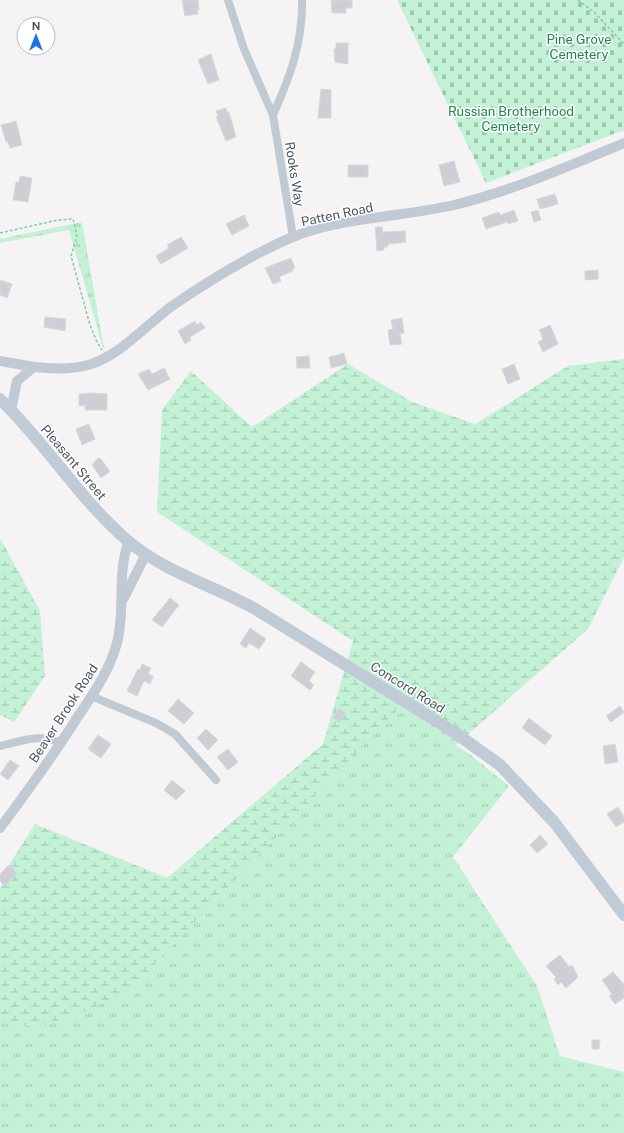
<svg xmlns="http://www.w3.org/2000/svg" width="624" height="1133" viewBox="0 0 624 1133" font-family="'Public Sans',sans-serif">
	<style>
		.wetland { fill: url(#wetland-marsh) }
		.cemetery { fill: url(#cemetery-stones) }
		.park { fill: url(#park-tufts) }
		.building { fill: #cdcfd5; stroke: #d7d9de }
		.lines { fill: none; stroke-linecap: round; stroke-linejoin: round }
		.path { stroke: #7ad0a6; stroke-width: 1.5; stroke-dasharray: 3 2; stroke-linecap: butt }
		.minor { stroke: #c1cad2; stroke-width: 8 }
		.tertiary { stroke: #c1cad2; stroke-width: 10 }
		.secondary { stroke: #c1cbd6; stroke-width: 12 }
		.labels { text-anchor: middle; stroke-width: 3; stroke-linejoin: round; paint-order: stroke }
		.park-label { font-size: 13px; fill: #17864f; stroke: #fff }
		.street-label { font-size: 13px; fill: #4a5661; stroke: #fff }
	</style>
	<defs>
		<pattern id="wetland-marsh" width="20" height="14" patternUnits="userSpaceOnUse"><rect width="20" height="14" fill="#c3f1d5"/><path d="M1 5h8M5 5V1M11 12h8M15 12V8" fill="none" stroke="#a0c6b0"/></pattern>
		<pattern id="cemetery-stones" width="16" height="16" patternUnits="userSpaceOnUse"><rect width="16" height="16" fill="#c3f1d5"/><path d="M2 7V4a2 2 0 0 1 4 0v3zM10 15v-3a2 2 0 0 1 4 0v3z" fill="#a0c6b0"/></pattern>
		<pattern id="park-tufts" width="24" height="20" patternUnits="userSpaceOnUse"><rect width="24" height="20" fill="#c3f1d5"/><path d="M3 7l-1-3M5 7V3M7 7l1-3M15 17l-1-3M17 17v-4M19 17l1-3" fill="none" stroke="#a0c6b0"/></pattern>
	</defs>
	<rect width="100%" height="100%" fill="#f5f3f3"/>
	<g class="wetland">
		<polygon points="624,359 624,557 588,629 399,795 0,1133 0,890 9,865 35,824 167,878 323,744 353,641 157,512 162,410 191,371 252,427 348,364 412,402 475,424 568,366"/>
		<polygon points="0,538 40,611 45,676 14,722 0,715"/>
	</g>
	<polygon class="cemetery" points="397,0 624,0 624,130 486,183"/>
	<g class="park">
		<polygon points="82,222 105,355 69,230 0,243 0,239"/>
		<path d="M398 709 468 753 509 786 453 857 537 986 560 1056 624 1072V1133H0V1019C10 1023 22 1027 33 1027 60 1026 114 999 137 983Z"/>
	</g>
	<g class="building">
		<polygon points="182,0 198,0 199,10 197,10 198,14 185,16"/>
		<polygon points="331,0 352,0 352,8 346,8 346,13 332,13"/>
		<polygon points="336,43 348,43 348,64 335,62 334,49 336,49"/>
		<polygon points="211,54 219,80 208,84 198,60"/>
		<polygon points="321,89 331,90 331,118 318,118"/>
		<polygon points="226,108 227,112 229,112 236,137 226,141 216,117 218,116 216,111"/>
		<polygon points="16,121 22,145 10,148 8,142 6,142 1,125"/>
		<polygon points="454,161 460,182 444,186 439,165"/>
		<rect x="348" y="165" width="20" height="12"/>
		<polygon points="20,176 32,178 28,202 13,200 16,182 19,182"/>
		<polygon points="555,194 558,204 540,209 537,199"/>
		<polygon points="514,210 518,221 508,224 507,222 486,229 482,218 499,212 500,215"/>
		<polygon points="538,210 541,220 534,222 531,212"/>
		<polygon points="244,215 249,226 232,235 226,224"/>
		<polygon points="375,227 382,227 383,234 384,232 405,231 406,242 389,244 387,247 384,247 384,250 377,251"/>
		<polygon points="181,237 188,248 161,264 156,256 169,248 167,245"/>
		<polygon points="291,258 295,268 292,269 293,271 279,277 281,281 273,284 265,268"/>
		<polygon points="598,270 598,279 585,280 585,271"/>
		<polygon points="0,280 12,284 7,298 0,295"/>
		<polygon points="45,317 66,319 65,331 44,327"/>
		<polygon points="402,318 404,333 400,334 402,344 390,345 388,330 393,329 391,320"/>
		<polygon points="195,321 197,325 201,322 205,328 190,337 191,340 185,344 178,331"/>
		<polygon points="550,325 558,344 543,352 538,342 543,339 539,330"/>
		<polygon points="344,353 347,364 331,368 329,357"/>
		<polygon points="309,356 310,368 297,368 296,357"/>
		<polygon points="514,364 520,379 508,384 502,369"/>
		<polygon points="164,368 170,379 148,390 138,374 149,369 152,374"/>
		<polygon points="91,393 107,394 107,410 85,410 85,405 79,406 79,394"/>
		<polygon points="89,424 95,439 82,445 76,429"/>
		<polygon points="98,458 101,459 109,470 109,472 101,478 92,465"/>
		<polygon points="170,598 179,605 162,627 152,620"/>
		<polygon points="250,628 266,639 259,649 249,643 246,648 240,644"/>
		<polygon points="301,662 315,672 309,681 314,685 310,690 291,676"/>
		<polygon points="142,664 151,668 148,674 153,676 150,684 144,681 137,696 127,691 138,669 140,670"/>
		<polygon points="178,699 194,713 184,724 168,711"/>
		<polygon points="620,706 624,712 611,722 606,716"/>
		<polygon points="339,708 346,713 339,722 333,718"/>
		<polygon points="529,718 552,736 545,745 522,728"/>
		<polygon points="206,729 218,740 208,750 197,738"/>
		<polygon points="98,735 111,744 101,758 88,749"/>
		<polygon points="615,744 618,762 605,764 603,746"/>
		<polygon points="228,749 238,762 228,770 217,757"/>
		<polygon points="10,760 19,766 8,780 0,774"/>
		<polygon points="172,780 185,791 176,800 164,790"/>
		<polygon points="618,807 624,817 624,822 616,827 607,814"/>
		<polygon points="540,835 548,844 537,853 530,845"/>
		<polygon points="9,865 17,873 5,886 0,881 0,874"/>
		<polygon points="560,955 569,967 572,965 578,977 566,988 561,982 558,985 554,979 556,977 546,966"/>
		<polygon points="613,972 624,984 624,998 615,1004 609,996 612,994 602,980"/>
		<polygon points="592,1040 600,1040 599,1049 592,1049"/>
	</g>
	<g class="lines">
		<g class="path">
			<polyline points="578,0 594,12 624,44"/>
			<polyline points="0,233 58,220 73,219 77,236 71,256 90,325 97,342 102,350"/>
		</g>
		<g class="minor">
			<polyline points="228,0 244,49 273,115 293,237"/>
			<path d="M273 115C290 77 303 42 302 0"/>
			<polyline points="91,696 156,723 175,734 216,780"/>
			<path d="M0 746C24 741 37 733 61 743"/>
		</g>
		<g class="tertiary">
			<polyline points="0,361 34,367"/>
			<path d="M11 410 17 381 34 367C52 369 70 370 88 365 120 356 146 325 172 306 198 288 227 270 255 255 267 249 280 242 293 237 342 217 402 217 454 205 512 191 569 166 624 143"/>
			<polyline points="124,598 146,554"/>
			<path d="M0 828C27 792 53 756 77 718 93 694 109 672 117 643 126 609 116 574 129 541"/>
		</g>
		<path class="secondary" d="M0 399C46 443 79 499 128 541 166 573 215 586 257 610L454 732 500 765 554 822 624 915"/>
	</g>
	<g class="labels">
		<g class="park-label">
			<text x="579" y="44">Pine Grove<tspan x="579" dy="15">Cemetery</tspan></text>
			<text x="511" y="116">Russian Brotherhood<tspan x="511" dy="15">Cemetery</tspan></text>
		</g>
		<g class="street-label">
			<text transform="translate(295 174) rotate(81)" y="5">Rooks Way</text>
			<text transform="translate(337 214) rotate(-12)" y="5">Patten Road</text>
			<text transform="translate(74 462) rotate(50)" y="5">Pleasant Street</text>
			<text transform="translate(408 687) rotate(32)" y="5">Concord Road</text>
			<text transform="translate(63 713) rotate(-57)" y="5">Beaver Brook Road</text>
		</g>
	</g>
	<g transform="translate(36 36)"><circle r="19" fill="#ffffff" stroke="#b7bbc0"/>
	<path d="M0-3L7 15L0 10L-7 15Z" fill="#1a73e8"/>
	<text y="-6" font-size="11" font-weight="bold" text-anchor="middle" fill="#4a5661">N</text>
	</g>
</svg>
